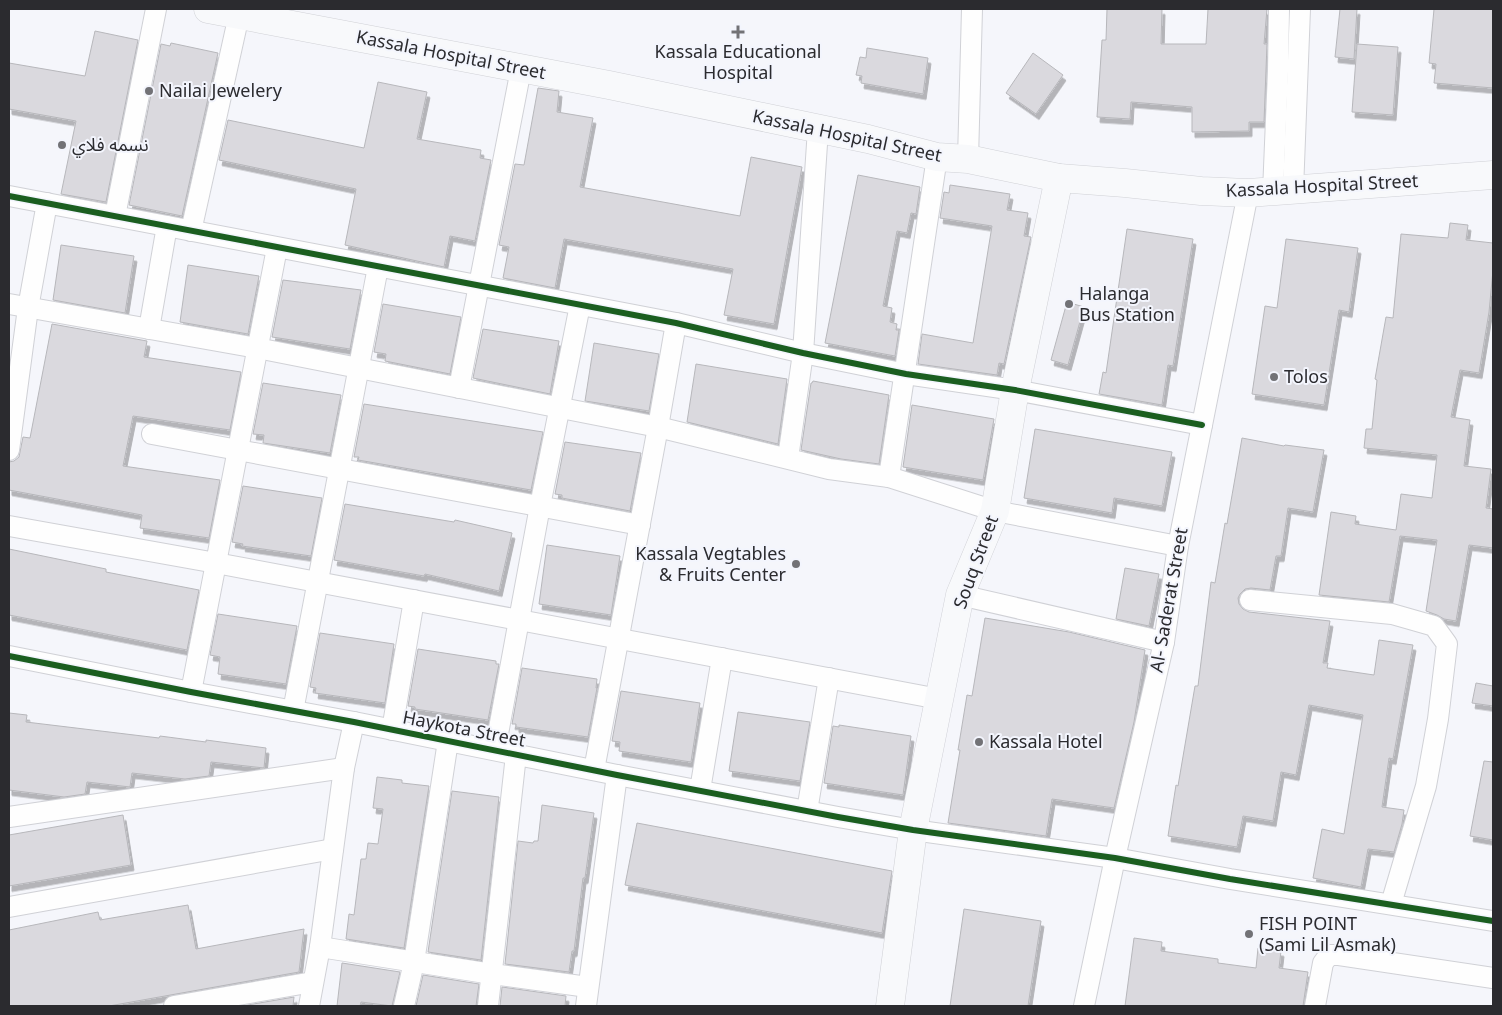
<svg xmlns="http://www.w3.org/2000/svg" width="1502" height="1015" viewBox="0 0 1502 1015" font-family="'Noto Sans','Noto Sans Arabic',sans-serif">
	<style>
		.building { fill: #dad9de; stroke: #b7b7bb; filter: url(#shadow) }
		.lines { fill: none; stroke-linecap: round; stroke-linejoin: round }
		.street-casing { stroke: #d0d1d6; stroke-width: 22 }
		.secondary-casing { stroke: #d0d1d6; stroke-width: 29 }
		.street { stroke: #fefefe; stroke-width: 20 }
		.secondary { stroke: #f8f9fb; stroke-width: 28 }
		.cycleway-casing { stroke: #f3f5fd; stroke-width: 9 }
		.cycleway { stroke: #1b5e20; stroke-width: 6 }
		.poi-dot { fill: #727276; stroke: #f3f5fd; stroke-width: 2 }
		.labels { text-anchor: middle; stroke-width: 4; stroke-linejoin: round; paint-order: stroke }
		.poi-label { font-size: 18px; fill: #2b2b2f; stroke: #f3f5fd; text-anchor: start }
		.street-label { font-size: 18px; fill: #2b2b2f; stroke: #f3f5fd }
	</style>
	<defs>
		<filter id="shadow"><feDropShadow dx="3" dy="5.5" stdDeviation="0" flood-color="#0004"/></filter>
	</defs>
	<rect width="100%" height="100%" fill="#f5f6fb"/>
	<g class="building">
		<polygon points="1107,9 1162,9 1161,44 1206,44 1208,9 1267,9 1264,44 1267,44 1264,122 1249,122 1249,131 1192,132 1192,107 1131,102 1130,119 1097,117 1102,40 1106,40"/>
		<polygon points="1340,9 1357,9 1354,59 1335,57"/>
		<polygon points="1434,9 1493,9 1493,88 1434,83 1436,64 1429,63"/>
		<polygon points="95,31 138,40 106,202 61,194 76,121 9,109 9,63 85,76"/>
		<polygon points="171,43 218,53 182,216 129,205 161,44 170,46"/>
		<polygon points="1357,44 1398,47 1393,115 1352,112"/>
		<polygon points="867,48 928,58 923,94 861,83 862,76 856,75 860,57 866,58"/>
		<polygon points="1033,53 1063,75 1036,114 1006,93"/>
		<polygon points="378,82 427,92 417,139 481,150 480,158 491,160 475,241 450,236 444,267 345,245 356,189 219,160 228,120 364,148"/>
		<polygon points="538,88 559,91 557,112 593,118 580,187 740,216 751,157 802,167 774,324 724,315 733,269 564,239 555,288 503,278 509,247 499,245 515,164 524,165"/>
		<polygon points="858,175 920,187 916,214 911,213 907,233 897,231 883,306 892,308 890,322 897,324 896,330 899,330 895,356 825,343"/>
		<polygon points="950,185 1010,194 1007,210 1028,213 1024,236 1031,237 1004,364 999,363 997,375 918,364 922,334 973,343 992,226 940,218 944,192 949,193"/>
		<polygon points="1450,223 1468,225 1466,240 1493,243 1493,270 1489,312 1479,373 1460,370 1451,417 1470,420 1464,466 1491,469 1486,508 1493,509 1493,548 1469,545 1456,621 1444,619 1437,615 1426,611 1437,540 1400,536 1389,602 1319,595 1331,512 1356,516 1355,524 1396,530 1401,494 1432,498 1437,455 1364,448 1366,429 1372,429 1377,380 1375,379 1386,317 1393,318 1401,234 1448,238"/>
		<polygon points="1127,229 1193,239 1173,366 1168,365 1162,405 1099,394 1103,372 1106,373"/>
		<polygon points="1286,239 1358,248 1349,312 1339,310 1324,405 1252,394 1265,306 1277,308"/>
		<polygon points="61,245 134,256 125,313 53,300"/>
		<polygon points="188,265 259,276 248,334 180,322"/>
		<polygon points="283,280 361,290 350,349 272,337"/>
		<polygon points="1067,302 1084,307 1068,365 1051,360"/>
		<polygon points="383,304 461,317 450,374 385,361 386,354 374,352"/>
		<polygon points="52,324 147,341 144,357 241,372 230,430 133,416 123,466 220,480 209,538 140,528 142,515 9,490 9,462 14,461 19,457 23,437 30,438"/>
		<polygon points="483,329 559,341 550,394 473,378"/>
		<polygon points="594,343 659,354 649,411 585,401"/>
		<polygon points="696,364 787,379 778,444 687,422"/>
		<polygon points="813,381 889,395 879,464 841,459 801,450 811,383 812,383"/>
		<polygon points="263,383 341,395 330,453 263,443 264,435 253,434"/>
		<polygon points="364,404 543,432 531,490 358,460 359,457 354,457"/>
		<polygon points="912,405 994,419 983,480 903,467"/>
		<polygon points="1035,429 1172,452 1162,506 1114,498 1112,513 1024,498"/>
		<polygon points="1242,438 1284,446 1285,445 1324,450 1313,512 1288,508 1281,556 1276,556 1270,590 1251,588 1245,589 1240,594 1238,598 1239,604 1243,609 1249,612 1330,621 1323,663 1328,663 1327,668 1374,675 1379,640 1413,645 1393,759 1389,758 1382,807 1404,810 1402,824 1394,852 1368,849 1361,887 1313,878 1322,829 1344,834 1363,715 1309,705 1296,775 1281,772 1273,821 1243,816 1237,847 1168,836 1176,785 1178,786 1195,686 1198,686 1211,582 1215,583 1225,523 1227,524"/>
		<polygon points="565,442 641,453 630,511 562,498 562,495 555,494"/>
		<polygon points="243,486 322,498 311,556 242,546 243,544 232,542"/>
		<polygon points="345,504 454,522 455,520 512,533 499,591 425,574 424,576 334,560"/>
		<polygon points="547,545 620,556 611,615 539,604"/>
		<polygon points="9,549 106,569 106,572 199,590 187,650 9,615"/>
		<polygon points="1125,568 1159,574 1149,626 1116,619"/>
		<polygon points="218,614 297,626 286,684 218,674 220,657 210,655"/>
		<polygon points="985,618 1069,632 1145,650 1134,722 1114,808 1052,799 1046,836 948,823 960,750 958,750 967,695 972,696"/>
		<polygon points="320,633 394,644 385,703 315,693 316,688 310,687"/>
		<polygon points="418,649 496,661 496,664 499,664 488,720 415,709 415,707 408,706"/>
		<polygon points="522,668 597,679 596,688 597,688 588,737 516,727 516,724 512,724"/>
		<polygon points="1476,683 1493,686 1493,706 1472,703"/>
		<polygon points="621,691 700,703 691,762 619,751 620,742 612,741"/>
		<polygon points="738,712 810,722 800,781 729,771"/>
		<polygon points="9,713 27,715 26,722 159,738 160,736 206,742 206,740 266,748 264,768 211,762 209,776 185,779 132,773 130,787 87,782 85,794 64,797 9,790"/>
		<polygon points="839,725 911,736 903,795 824,783 833,726 839,727"/>
		<polygon points="1484,761 1493,762 1493,840 1470,836"/>
		<polygon points="377,777 402,780 402,783 429,786 404,948 346,939 349,914 354,915 361,859 366,859 368,843 378,844 383,809 373,808"/>
		<polygon points="452,791 499,797 481,960 428,952"/>
		<polygon points="542,805 594,813 585,878 583,878 574,951 572,951 569,972 505,964 518,841 533,843 534,841 538,841"/>
		<polygon points="123,815 131,865 9,886 9,835"/>
		<polygon points="637,823 892,871 882,933 625,885"/>
		<polygon points="188,905 196,949 304,929 299,972 109,1006 9,1006 9,930 98,912 100,920"/>
		<polygon points="964,909 1041,921 1028,1006 950,1006"/>
		<polygon points="1134,938 1162,942 1161,951 1218,959 1218,963 1256,968 1258,948 1281,951 1279,968 1308,972 1303,1006 1125,1006"/>
		<polygon points="342,963 400,972 392,1006 361,1002 360,1006 337,1006"/>
		<polygon points="423,975 479,984 476,1006 416,1006"/>
		<polygon points="502,987 566,996 565,1006 500,1006"/>
		<polygon points="294,997 293,1006 242,1006"/>
	</g>
	<g class="lines">
		<defs>
			<g id="street">
				<polyline points="968,159 972,9"/>
				<polyline points="1293,190 1300,9"/>
				<polyline points="1273,192 1278,71 1279,9"/>
				<polyline points="9,196 676,323 803,353 906,374 1015,390 1202,425"/>
				<polyline points="115,216 156,9"/>
				<polyline points="191,231 239,15"/>
				<polyline points="9,304 257,348 658,427 829,469 889,477 995,511 1178,546"/>
				<polyline points="149,329 167,226"/>
				<polyline points="459,388 521,69"/>
				<polyline points="152,434 640,525"/>
				<polyline points="9,450 28,308 47,203"/>
				<polyline points="788,458 803,353 818,129"/>
				<polyline points="889,477 937,157"/>
				<polyline points="9,526 216,563 939,699"/>
				<polyline points="960,595 1164,642"/>
				<polyline points="1250,600 1392,614 1434,626 1447,644 1438,719 1426,786 1391,904"/>
				<polyline points="9,656 191,692 354,722 617,775 838,817 913,830 1115,858 1230,879 1493,921"/>
				<polyline points="191,692 277,248"/>
				<polyline points="293,711 378,267"/>
				<polyline points="392,730 414,600"/>
				<polyline points="495,750 540,506 580,305"/>
				<polyline points="594,770 658,427 676,323"/>
				<polyline points="700,790 722,658"/>
				<polyline points="807,811 829,678"/>
				<polyline points="9,817 344,768"/>
				<polyline points="9,907 333,849"/>
				<polyline points="320,947 492,974 588,987"/>
				<polyline points="174,1006 313,982"/>
				<polyline points="309,1006 320,947 344,768 354,722"/>
				<polyline points="404,1006 414,962 448,741"/>
				<polyline points="488,1006 516,755"/>
				<polyline points="586,1006 617,775"/>
				<polyline points="1084,1006 1115,858 1164,642 1178,546 1248,193"/>
				<polyline points="1315,1006 1323,963 1329,955 1339,955 1493,978"/>
			</g>
			<g id="secondary">
				<polyline points="208,9 609,85 868,139 937,157 968,159 1059,178 1125,183 1201,191 1248,193 1493,175"/>
				<polyline points="890,1006 913,830 960,595 995,511 1015,390 1059,178"/>
			</g>
		</defs>
		<use href="#street" class="street-casing"/>
		<use href="#secondary" class="secondary-casing"/>
		<use href="#street" class="street"/>
		<use href="#secondary" class="secondary"/>
		<defs>
			<g id="cycleway">
				<polyline points="9,196 676,323 803,353 906,374 1015,390 1202,425"/>
				<polyline points="9,656 191,692 354,722 617,775 838,817 913,830 1115,858 1230,879 1493,921"/>
			</g>
		</defs>
		<use href="#cycleway" class="cycleway-casing"/>
		<use href="#cycleway" class="cycleway"/>
	</g>
	<g class="poi-dot">
		<path d="M735.5 24.5h5v5h5v5h-5v5h-5v-5h-5v-5h5z"/>
		<circle cx="149" cy="91" r="5"/>
		<circle cx="62" cy="145" r="5"/>
		<circle cx="1069" cy="304" r="5"/>
		<circle cx="1274" cy="377" r="5"/>
		<circle cx="796" cy="564" r="5"/>
		<circle cx="979" cy="742" r="5"/>
		<circle cx="1249" cy="934" r="5"/>
	</g>
	<g class="labels">
		<g class="poi-label">
			<text x="738" y="58" text-anchor="middle">Kassala Educational<tspan x="738" dy="21">Hospital</tspan></text>
			<text x="159" y="97">Nailai Jewelery</text>
			<text x="72" y="151">نسمه فلاي</text>
			<text x="1079" y="300">Halanga<tspan x="1079" dy="21">Bus Station</tspan></text>
			<text x="1284" y="383">Tolos</text>
			<text x="786" y="560" text-anchor="end">Kassala Vegtables<tspan x="786" dy="21">&amp; Fruits Center</tspan></text>
			<text x="989" y="748">Kassala Hotel</text>
			<text x="1259" y="930">FISH POINT<tspan x="1259" dy="21">(Sami Lil Asmak)</tspan></text>
		</g>
		<g class="street-label">
			<text transform="translate(451 55) rotate(11)" y="6">Kassala Hospital Street</text>
			<text transform="translate(847 136) rotate(12)" y="6">Kassala Hospital Street</text>
			<text transform="translate(1322 186) rotate(-3)" y="6">Kassala Hospital Street</text>
			<text transform="translate(976 562) rotate(-70)" y="6">Souq Street</text>
			<text transform="translate(1169 600) rotate(-80)" y="6">Al- Saderat Street</text>
			<text transform="translate(464 729) rotate(11)" y="6">Haykota Street</text>
		</g>
	</g>
	<rect width="1502" height="1015" fill="none" stroke="#2b2b2f" stroke-width="20"/>
</svg>
